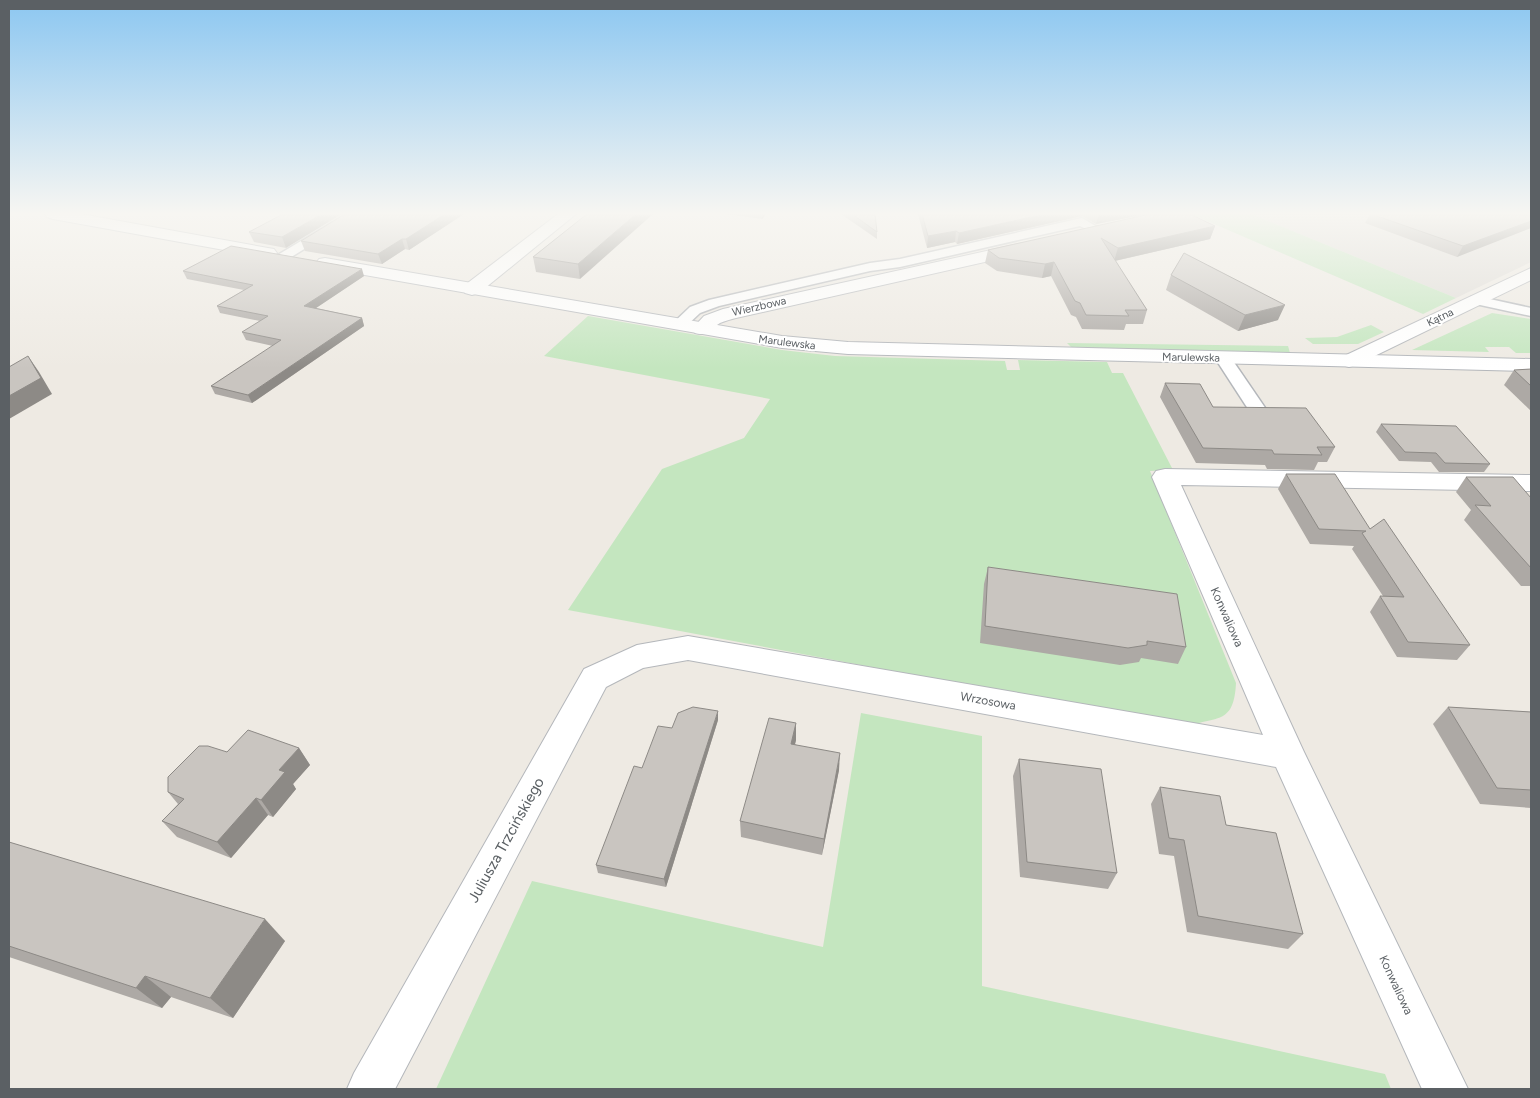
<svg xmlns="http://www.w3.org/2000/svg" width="1540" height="1098" viewBox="0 0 1540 1098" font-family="Figtree,sans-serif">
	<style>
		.industrial { fill: #dfdcd7 }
		.green { fill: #c4e6bf }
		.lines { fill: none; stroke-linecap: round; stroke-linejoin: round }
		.service-casing { stroke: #b4b7bb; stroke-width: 3 }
		.minor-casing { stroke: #b4b7bb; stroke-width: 2 }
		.tertiary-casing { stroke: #b4b7bb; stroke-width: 2 }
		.service { fill: #fff; fill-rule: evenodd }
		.minor { fill: #fff; fill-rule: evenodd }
		.tertiary { fill: #fff; fill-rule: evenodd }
		.wall { fill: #ada9a5 }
		.shaded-wall { fill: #8d8a86 }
		.building { fill: #c9c5c0; stroke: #8d8a86 }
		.labels { text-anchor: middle; stroke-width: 4; stroke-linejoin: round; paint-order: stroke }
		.far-street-label { font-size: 11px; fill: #5b6064; stroke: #fff }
		.street-label { font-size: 12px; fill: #5b6064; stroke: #fff }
		.near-street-label { font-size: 15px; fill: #5b6064; stroke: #fff }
	</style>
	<rect width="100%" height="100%" fill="#eeeae3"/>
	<polygon class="industrial" points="1251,214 1531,214 1531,262 1456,298"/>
	<g class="green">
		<polygon points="1191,214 1251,214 1456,298 1423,314"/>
		<polygon points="1492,313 1531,319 1531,353 1516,353 1509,347 1485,347 1489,352 1412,350"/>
		<path d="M588 316 782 350 835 356 1005 361 1007 370H1020L1018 360 1107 362 1112 373H1123L1173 470 1150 471 1236 683C1234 723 1219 717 1186 726L568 610 662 469 744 438 770 399 544 356Z"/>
		<polygon points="1371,325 1384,332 1358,344 1313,344 1305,338 1337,337"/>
		<polygon points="1067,343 1288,346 1290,353 1072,348"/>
		<polygon points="861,713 982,736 982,986 1385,1074 1391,1089 436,1089 532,881 823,947"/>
	</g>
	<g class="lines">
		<defs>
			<g id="service">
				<polygon points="346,214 361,214 288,259 283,260 276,256"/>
				<polygon points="1082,218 1104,231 1098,235 1080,226 900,267 870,271 719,306 700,313 684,328 674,328 671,325 690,307 709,300 870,263 900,259"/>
				<polygon points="1476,296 1531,308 1531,316 1471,303 1469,300 1471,297"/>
				<polygon points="1223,353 1229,355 1270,415 1267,419 1261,420 1255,419 1252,415 1215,358 1217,355"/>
			</g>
			<g id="minor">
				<polygon points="558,214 576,214 479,293 472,295 465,293 463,289 465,285"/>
				<path d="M1023 243 1029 244 1032 248 1029 252 736 318C731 319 725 321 720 323 709 329 709 337 695 333L692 329 704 316 723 309Z"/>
				<polygon points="1531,268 1531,280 1356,365 1349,367 1342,365 1338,361 1342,357"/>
				<polygon points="1165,469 1531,475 1531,491 1181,485 1304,752 1468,1089 1422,1089 1276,767 688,660 643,668 606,687 395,1089 347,1089 354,1073 584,669 637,645 688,636 1263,735 1152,477 1156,471"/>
			</g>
			<g id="tertiary">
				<polygon points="45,214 81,214 268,248 274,249 277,253 274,257 268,258 53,219 47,217"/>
				<polygon points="325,258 782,336 848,342 1531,359 1531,371 848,354 782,348 319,267 316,263 319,259"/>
			</g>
		</defs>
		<use href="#service" class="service-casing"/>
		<use href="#minor" class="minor-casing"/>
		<use href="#tertiary" class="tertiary-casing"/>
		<use href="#service" class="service"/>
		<use href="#minor" class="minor"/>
		<use href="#tertiary" class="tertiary"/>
	</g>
	<g class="wall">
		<polygon points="283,214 286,248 254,242 249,232"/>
		<polygon points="345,214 464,214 409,250 405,249 382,264 305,251 301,241"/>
		<polygon points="587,214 580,279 536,272 533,257"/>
		<polygon points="727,214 766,214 762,219"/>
		<polygon points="841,214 875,214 877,232 877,239"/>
		<polygon points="918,214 1147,214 1096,224 1082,216 957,244 955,242 927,248"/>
		<polygon points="1370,214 1531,214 1457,257 1365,223"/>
		<polygon points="1215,226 1210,239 1115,261 1147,310 1143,324 1126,324 1124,330 1082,329 1076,317 1071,315 1051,276 1042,278 997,271 985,263 988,250"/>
		<polygon points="183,271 364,276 316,308 362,318 364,326 252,403 215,394 211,386 273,346 246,340 242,332 260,321 220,313 217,306 244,290 187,279"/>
		<polygon points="1171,275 1278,320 1238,331 1166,290"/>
		<polygon points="1531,369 1531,411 1504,385 1514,370"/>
		<polygon points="1165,383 1213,407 1335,447 1327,462 1318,462 1314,470 1267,469 1265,465 1196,463 1160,397"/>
		<polygon points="1381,424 1490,464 1484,472 1439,472 1431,462 1399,461 1376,432"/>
		<polygon points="1286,474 1370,529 1470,645 1457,660 1397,657 1370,612 1380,596 1383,596 1352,549 1354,546 1310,544 1278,489"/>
		<polygon points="1466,477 1531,498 1531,586 1521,586 1464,520 1471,510 1456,492"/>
		<polygon points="988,567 1186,647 1178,664 1141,658 1139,662 1120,665 980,643 984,584"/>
		<polygon points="1448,707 1531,712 1531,808 1480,804 1433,724"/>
		<polygon points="718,720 666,887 598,873 596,865 642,768 672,728"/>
		<polygon points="796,723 796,740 795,744 839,770 822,855 741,837 740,821"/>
		<polygon points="299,748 310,765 293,784 296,789 273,817 268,815 231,858 177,837 162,821 178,804 168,792 227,752"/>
		<polygon points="1019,759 1117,873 1108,889 1020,877 1013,776"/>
		<polygon points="1160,787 1226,825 1303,934 1288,949 1187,932 1174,856 1159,854 1151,804"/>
		<polygon points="9,842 285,941 233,1018 171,997 162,1008 9,957"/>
	</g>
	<g class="shaded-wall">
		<polygon points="322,214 342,214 286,248 282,237"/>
		<polygon points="445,214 464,214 409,250 406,239"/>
		<polygon points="636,214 653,214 580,279 578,264"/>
		<polygon points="762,214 766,214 762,219"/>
		<polygon points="1045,214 1082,214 1082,216 957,244 959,233"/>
		<polygon points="1099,214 1147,214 1096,224"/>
		<polygon points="1531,221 1531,228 1457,257 1463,246"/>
		<polygon points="1215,226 1210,239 1114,261 1118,248"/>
		<polygon points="956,231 955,242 927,248 928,236"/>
		<polygon points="402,239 405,249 382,264 378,254"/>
		<polygon points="1054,262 1051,276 1042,278 1045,264"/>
		<polygon points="362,269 364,276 307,314 304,306"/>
		<polygon points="1285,305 1278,320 1238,331 1245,315"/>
		<polygon points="362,318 364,326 252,403 248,395"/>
		<polygon points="28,356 39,372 52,394 9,419 9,396"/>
		<polygon points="718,711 718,720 666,887 664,879"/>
		<polygon points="796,723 796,740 791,760 791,744"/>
		<polygon points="299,748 310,765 293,784 296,789 273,817 261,800 279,770"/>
		<polygon points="840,753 839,770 822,855 824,839"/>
		<polygon points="256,798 268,815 231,858 217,842"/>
		<polygon points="265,919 285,941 233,1018 210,998"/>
		<polygon points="145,976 171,997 162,1008 136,988"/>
	</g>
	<g class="building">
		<polygon points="283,214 322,214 282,237 249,232"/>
		<polygon points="345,214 445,214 406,239 402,239 378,254 301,241"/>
		<polygon points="587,214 636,214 578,264 533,257"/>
		<polygon points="852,214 875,214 877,232"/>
		<polygon points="922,214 1045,214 959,233 956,231 928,236"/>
		<polygon points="1150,214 1190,214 1215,226 1118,248 1101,238 1147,310 1125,310 1129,316 1086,315 1080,303 1075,301 1054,262 1045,264 999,258 988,250"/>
		<polygon points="1371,214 1531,214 1531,221 1463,246"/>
		<polygon points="231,246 362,269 304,306 362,318 248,395 211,386 281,340 242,332 268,316 217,306 253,285 183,271"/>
		<polygon points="1184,253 1285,305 1245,315 1171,275"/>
		<polygon points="28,356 41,378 9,396 9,367"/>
		<polygon points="1531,369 1531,386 1514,370"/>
		<polygon points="1165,383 1200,384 1213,407 1306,408 1335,447 1317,447 1322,455 1274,454 1272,450 1203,448"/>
		<polygon points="1381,424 1456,426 1490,464 1445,463 1436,453 1405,452"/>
		<polygon points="1286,474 1335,474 1370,529 1384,519 1470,645 1408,642 1380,596 1404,597 1362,533 1366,531 1319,529"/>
		<polygon points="1466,477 1513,477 1531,498 1531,568 1475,505 1491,506"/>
		<polygon points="988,567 1177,594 1186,647 1147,641 1147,645 1128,648 985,626"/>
		<polygon points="693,707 718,711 664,879 596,865 634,766 642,768 658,726 672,728 678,713"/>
		<polygon points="1448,707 1531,712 1531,790 1497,788"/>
		<polygon points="769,718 796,723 791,744 840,753 824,839 740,821"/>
		<polygon points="248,730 299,748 279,770 285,772 261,800 256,798 217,842 162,821 184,799 168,792 168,777 199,746 208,746 227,752"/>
		<polygon points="1019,759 1101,769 1117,873 1027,862"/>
		<polygon points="1160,787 1220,796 1226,825 1276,833 1303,934 1198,916 1184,840 1169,838"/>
		<polygon points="9,842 265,919 210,998 145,976 136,988 9,946"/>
	</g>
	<linearGradient id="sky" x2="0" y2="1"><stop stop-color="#8cc7f1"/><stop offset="0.58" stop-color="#f7f6f2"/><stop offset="1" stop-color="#f7f6f2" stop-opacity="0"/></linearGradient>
	<rect width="1540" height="368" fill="url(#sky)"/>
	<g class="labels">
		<g class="far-street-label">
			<text transform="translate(759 306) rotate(-13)" y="4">Wierzbowa</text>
			<text transform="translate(1440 317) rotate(-26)" y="4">Kątna</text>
			<text transform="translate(787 342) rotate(7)" y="4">Marulewska</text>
			<text transform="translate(1191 357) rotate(1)" y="4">Marulewska</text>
		</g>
		<g class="street-label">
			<text transform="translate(1227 617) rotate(66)" y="4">Konwaliowa</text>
			<text transform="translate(988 701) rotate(10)" y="4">Wrzosowa</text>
			<text transform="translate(1396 985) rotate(65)" y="4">Konwaliowa</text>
		</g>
		<g class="near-street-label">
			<text transform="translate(506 840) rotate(-61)" y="5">Juliusza Trzcińskiego</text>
		</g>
	</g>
	<rect width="1540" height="1098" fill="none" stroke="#5b6064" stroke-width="20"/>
</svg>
